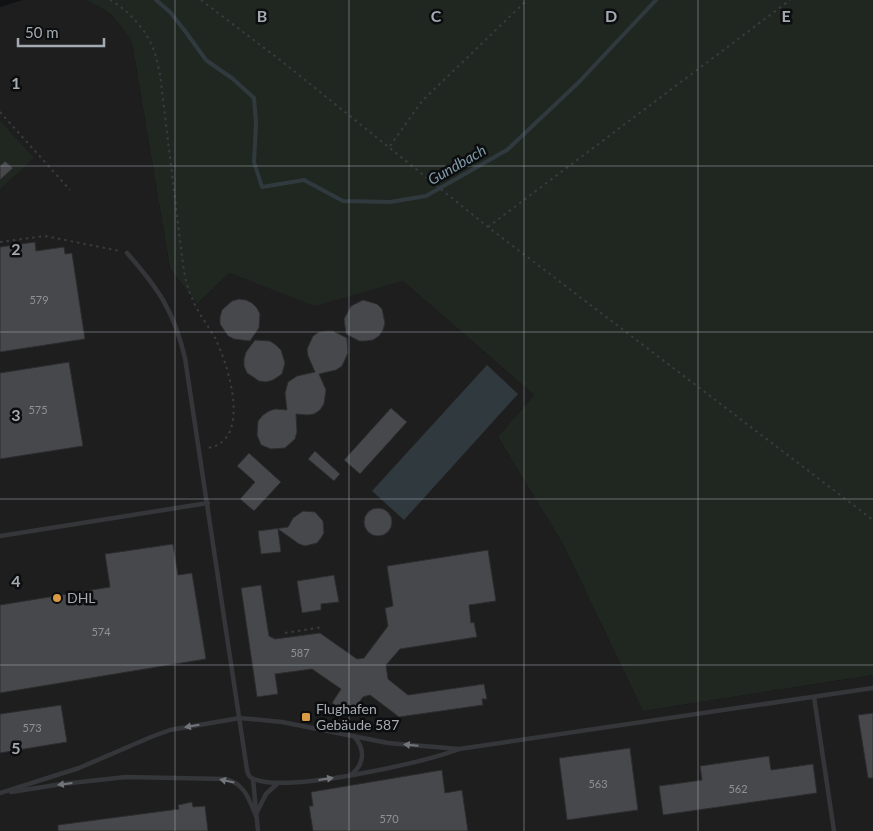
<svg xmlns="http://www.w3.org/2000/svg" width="873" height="831" viewBox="0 0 873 831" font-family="Lato,sans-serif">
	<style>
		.built { fill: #1e1e1f }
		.green { fill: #202721 }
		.water { fill: #30393e }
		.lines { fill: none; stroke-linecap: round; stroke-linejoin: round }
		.stream { stroke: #30393e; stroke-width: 4 }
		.building { fill: #46484b; stroke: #2c2c2e }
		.path { stroke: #393b3e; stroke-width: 2; stroke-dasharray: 2.5 4; stroke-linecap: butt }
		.lane { stroke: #353639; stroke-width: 4.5 }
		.oneway { fill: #72767c }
		.grid { fill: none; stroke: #a4aab2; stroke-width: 1; stroke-opacity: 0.55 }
		.poi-dot { fill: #da9a42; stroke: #0c0d0e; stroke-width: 2 }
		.labels { text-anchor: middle; stroke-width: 5; stroke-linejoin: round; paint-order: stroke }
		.number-label { font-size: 11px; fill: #8c9298 }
		.poi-label { font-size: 14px; fill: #a4aab2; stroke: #0c0d0e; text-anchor: start }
		.water-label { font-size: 15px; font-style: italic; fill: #7f99a9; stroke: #0c0d0e }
		.grid-label { font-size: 16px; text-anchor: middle; font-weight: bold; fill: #a4aab2; stroke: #0c0d0e; stroke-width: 5; stroke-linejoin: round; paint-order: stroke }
	</style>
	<rect width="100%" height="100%" fill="#111213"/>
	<polygon class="built" points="23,0 85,0 98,4 122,25 132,42 170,268 197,304 229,273 315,305 403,281 534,395 498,437 563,544 643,711 873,675 873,831 0,831 0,7"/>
	<g class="green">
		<path d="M85 0H873V675L643 711 563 544 498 437 534 395 403 281 315 306 229 273 197 304 170 268 132 42C121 23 107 7 85 0Z"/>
		<polygon points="0,121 34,158 0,189"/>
	</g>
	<polygon class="water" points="487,365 518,394 404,520 372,491"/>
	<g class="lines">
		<polyline class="stream" points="156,0 170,12 185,31 206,60 233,79 254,98 256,124 254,162 262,187 304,180 343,201 390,202 426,196 507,150 578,83 656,0"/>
	</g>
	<g class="building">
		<polygon points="5,161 13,168 0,180 0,166"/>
		<polygon points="35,242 36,251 64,247 65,254 72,253 85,339 0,352 0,247"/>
		<polygon points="239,299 246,300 252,303 257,308 260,314 259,328 250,341 234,339 228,336 220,324 220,317 222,310 232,301"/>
		<polygon points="363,300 377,304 382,309 385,323 383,330 379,336 373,340 366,341 359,341 346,334 344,319 351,306"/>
		<polygon points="326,331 333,331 347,338 348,353 342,366 336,370 319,374 326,390 324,404 320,410 314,414 307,415 296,414 297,432 295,439 285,448 271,449 261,445 257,435 258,421 263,415 269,411 275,409 287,410 285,393 288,382 297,376 315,372 308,356 307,349 313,336 319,332"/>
		<polygon points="255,340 270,341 276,345 281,350 285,363 282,374 273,380 266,382 259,381 247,373 244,366 244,359 246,352"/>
		<polygon points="69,362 83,446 0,459 0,373"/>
		<polygon points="391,408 407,422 360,474 344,460"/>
		<polygon points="315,451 340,474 334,481 308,459"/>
		<polygon points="249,453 281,482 254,511 240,499 255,482 237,466"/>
		<circle cx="378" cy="522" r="14"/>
		<polygon points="303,511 315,512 323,521 324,533 321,538 317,543 305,546 299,544 278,529 281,552 261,554 258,531 288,527 293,518"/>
		<polygon points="173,544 178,575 192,573 206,659 0,693 0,605 110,587 105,554"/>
		<polygon points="488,550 496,601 469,605 471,623 474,622 477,637 400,649 386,665 388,679 408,695 484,684 487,699 482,699 483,705 399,717 370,695 363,697 350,715 332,703 341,689 312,669 275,674 278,694 257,697 241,588 261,585 269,636 275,639 320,633 357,659 364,658 388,626 385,608 393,606 387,566"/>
		<polygon points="334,575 339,602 321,604 321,610 302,613 297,581"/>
		<polygon points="61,705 67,742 0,753 0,714"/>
		<polygon points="873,713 873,778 868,778 858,715"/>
		<polygon points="630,748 638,810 567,820 559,758"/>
		<polygon points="769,756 771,770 813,764 817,793 663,815 659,786 702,780 700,766"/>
		<polygon points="442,770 445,793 462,790 468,831 313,831 309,806 313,806 311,792"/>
		<polygon points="192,802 193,807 205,806 208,831 58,831 58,825 179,809 178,805"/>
	</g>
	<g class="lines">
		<g class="path">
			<path d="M110 0C128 10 147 30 154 51 157 58 158 67 160 74L183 265C185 276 187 288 192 298 197 312 208 325 215 338 227 362 245 419 224 440 219 445 214 447 207 448"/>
			<polyline points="201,0 284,63 488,227 873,520"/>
			<polyline points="0,112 70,190"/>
			<polyline points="390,146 422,101 527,0"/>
			<polyline points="488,227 790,0"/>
			<polyline points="0,242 45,236 120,251"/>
			<polyline points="285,633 323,627"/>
		</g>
		<g class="lane">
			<path d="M127 253C158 288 174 311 185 358L247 770C248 774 249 778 254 779 287 793 424 763 459 749L873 688"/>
			<polyline points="0,536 208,503"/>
			<polyline points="814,697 834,831"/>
			<path d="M352 774C365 763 365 749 354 736"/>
			<polyline points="253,779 258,831"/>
			<path d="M11 792 62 784 126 777 224 779C244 782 249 799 256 816"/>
			<polyline points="0,793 79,768 151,737 170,730 240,718 282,722 388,743 459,749"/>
			<polyline points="257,812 266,794 278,783"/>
		</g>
	</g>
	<defs><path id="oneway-solid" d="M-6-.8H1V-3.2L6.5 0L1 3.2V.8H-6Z" transform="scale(1.25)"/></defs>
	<g class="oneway">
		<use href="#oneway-solid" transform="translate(192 726) rotate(170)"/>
		<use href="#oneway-solid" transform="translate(411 745) rotate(-175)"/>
		<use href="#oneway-solid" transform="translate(326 779) rotate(-8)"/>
		<use href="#oneway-solid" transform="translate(227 781) rotate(-168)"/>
		<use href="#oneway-solid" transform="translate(65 784) rotate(173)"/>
	</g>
	<path class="grid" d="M175 0V831M349 0V831M524 0V831M698 0V831M0 166H873M0 332H873M0 499H873M0 665H873"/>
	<g class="poi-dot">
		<circle cx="57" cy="598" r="5"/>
		<rect x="301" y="712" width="10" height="10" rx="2.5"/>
	</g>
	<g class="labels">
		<g class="number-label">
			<text x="39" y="304">579</text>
			<text x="38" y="414">575</text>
			<text x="101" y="636">574</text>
			<text x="300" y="657">587</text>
			<text x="32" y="732">573</text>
			<text x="598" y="788">563</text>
			<text x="738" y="793">562</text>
			<text x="389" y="823">570</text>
		</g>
		<g class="poi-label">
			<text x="67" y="603">DHL</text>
			<text x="316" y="714">Flughafen<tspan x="316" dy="16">Gebäude 587</tspan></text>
		</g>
		<g class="water-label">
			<text transform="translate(457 165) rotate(-30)" y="5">Gundbach</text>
		</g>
	</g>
	<g class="grid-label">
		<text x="262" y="22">B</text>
		<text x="436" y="22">C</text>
		<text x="611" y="22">D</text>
		<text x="786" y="22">E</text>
		<text x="16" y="89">1</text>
		<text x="16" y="255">2</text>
		<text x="16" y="421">3</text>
		<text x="16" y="587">4</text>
		<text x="16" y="754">5</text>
	</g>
	<path d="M18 38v8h86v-8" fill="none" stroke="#a4aab2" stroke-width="2.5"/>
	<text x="25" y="38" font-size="15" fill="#a4aab2" stroke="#0c0d0e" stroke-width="4" paint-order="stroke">50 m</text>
</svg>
